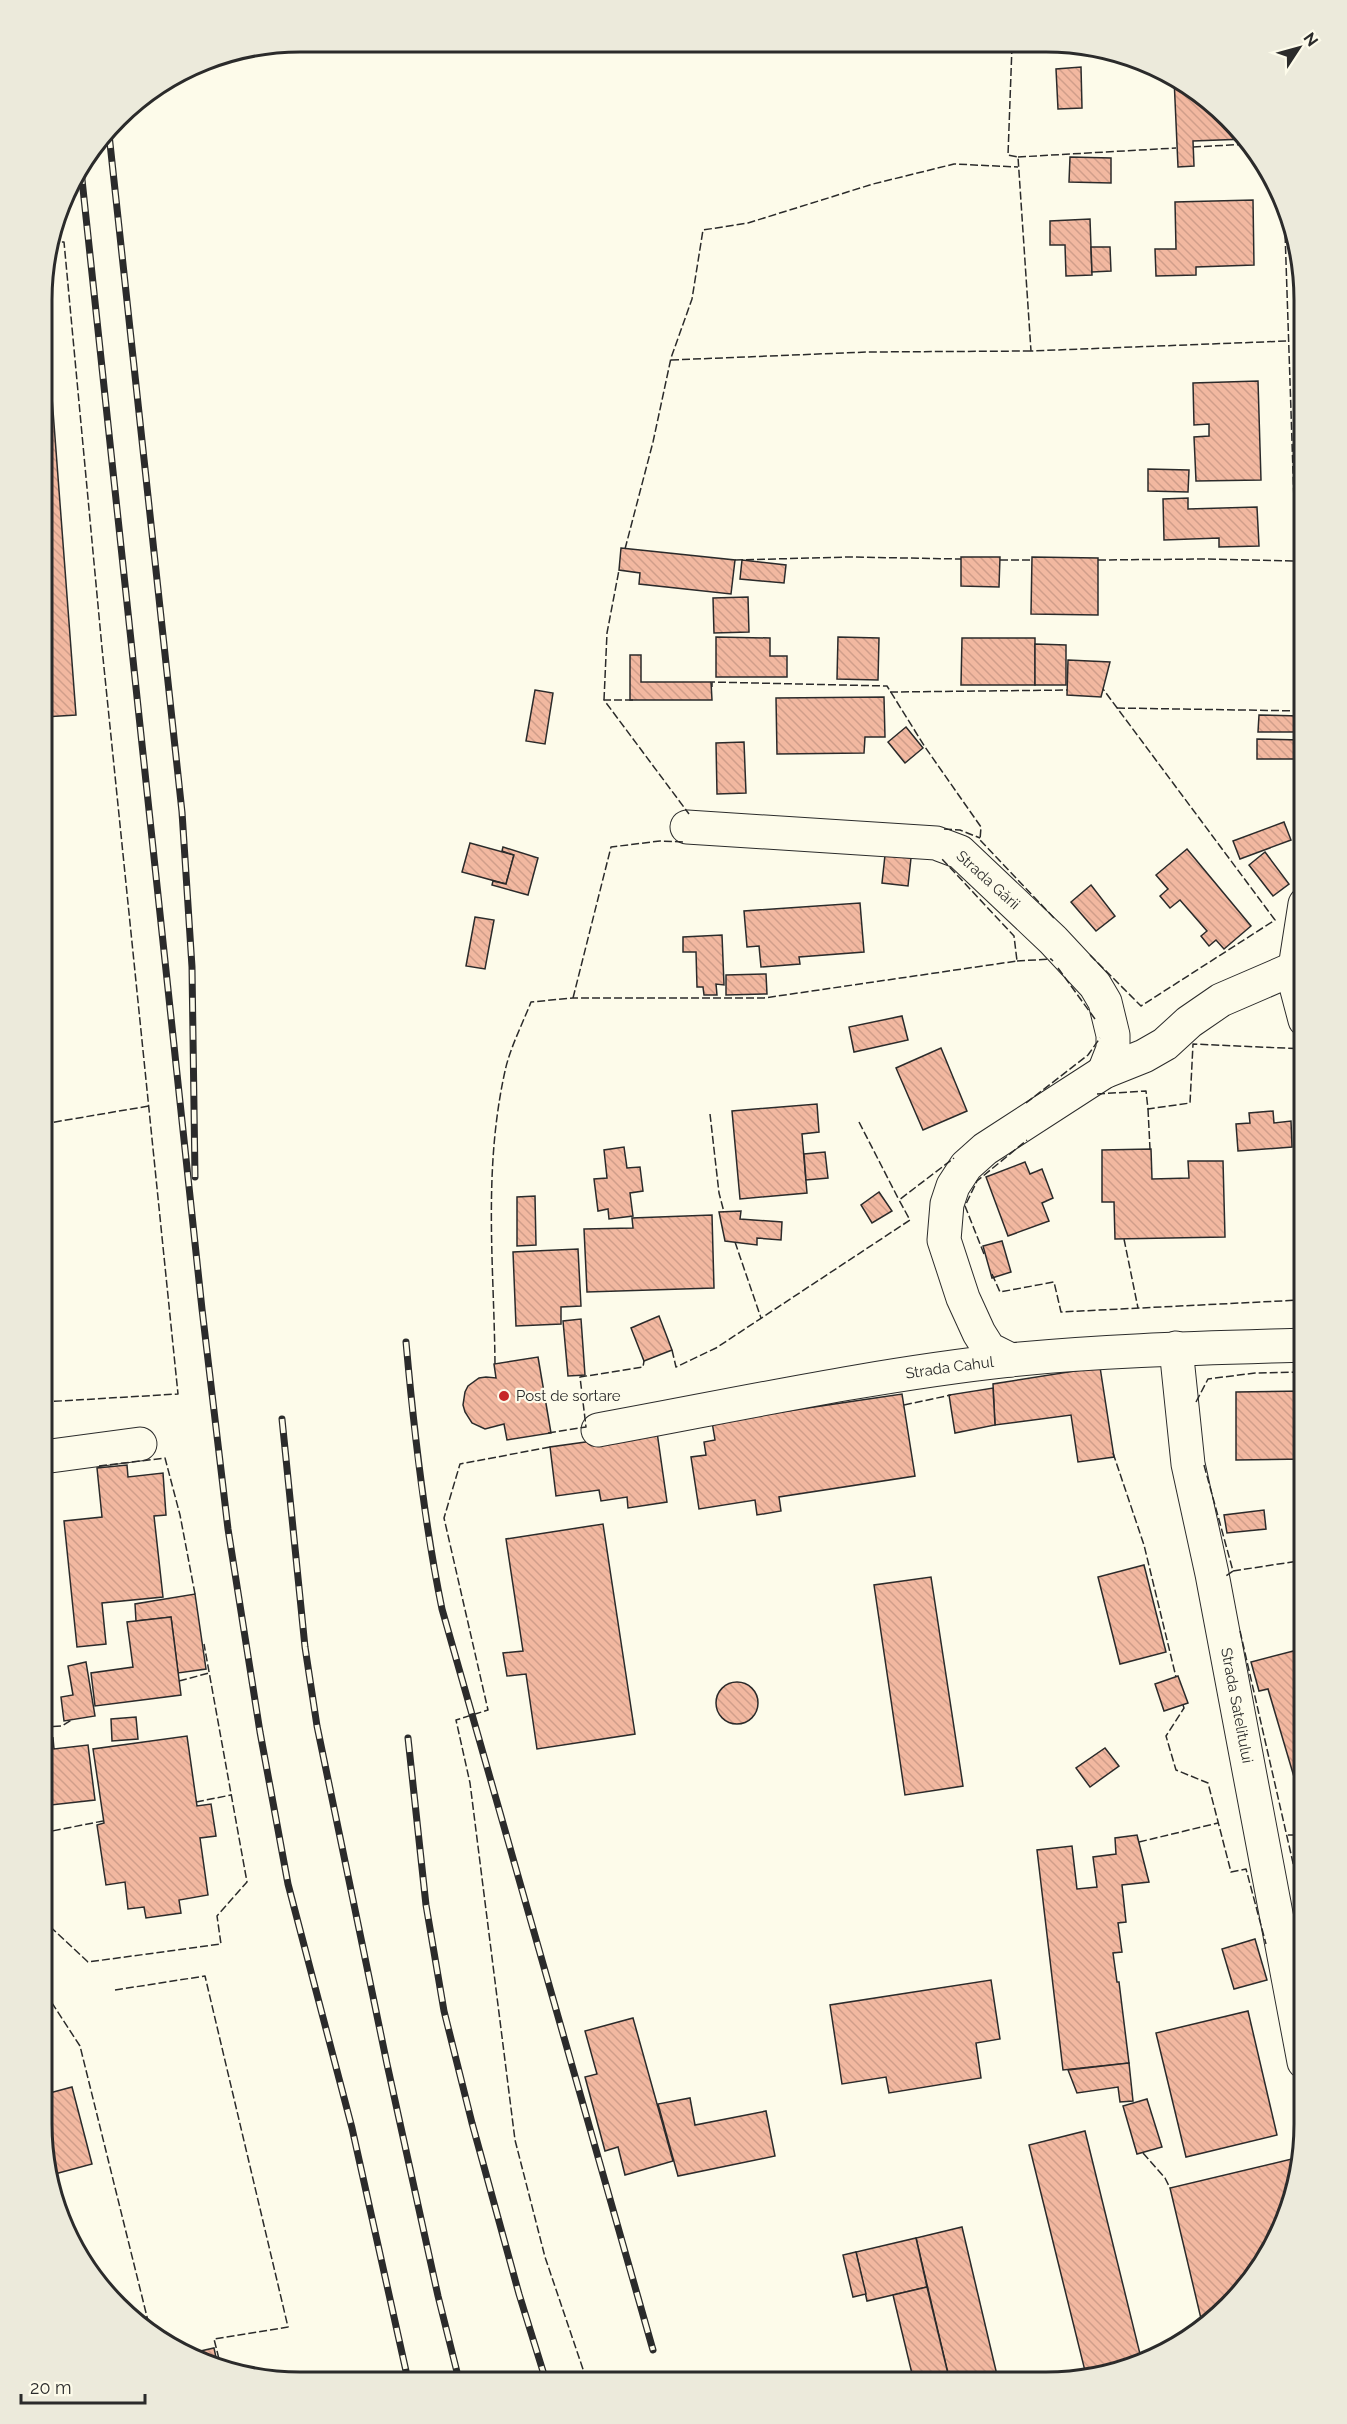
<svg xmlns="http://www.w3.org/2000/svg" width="1347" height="2424" viewBox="0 0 1347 2424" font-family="Raleway,sans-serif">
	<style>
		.building { fill: url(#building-back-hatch); stroke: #2b2b2b; stroke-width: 1.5 }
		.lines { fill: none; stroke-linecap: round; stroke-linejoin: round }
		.minor-casing { stroke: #2b2b2b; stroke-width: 35 }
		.minor { stroke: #fdfbea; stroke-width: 33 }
		.rail-casing { stroke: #2b2b2b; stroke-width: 7 }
		.rail { stroke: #fdfbea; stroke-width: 4.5; stroke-dasharray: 14; stroke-linecap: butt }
		.fence { stroke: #2b2b2b; stroke-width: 1.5; stroke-dasharray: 8 3; stroke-linecap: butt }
		.poi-dot { fill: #c62828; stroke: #fdfbea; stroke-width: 2 }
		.labels { text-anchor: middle; stroke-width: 4.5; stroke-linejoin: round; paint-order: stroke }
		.street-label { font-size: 15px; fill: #2b2b2b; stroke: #fdfbea }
		.poi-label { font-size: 15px; fill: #2b2b2b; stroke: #fdfbea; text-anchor: start }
		.rim { fill: none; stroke: #2b2b2b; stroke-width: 3 }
	</style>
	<defs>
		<pattern id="building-back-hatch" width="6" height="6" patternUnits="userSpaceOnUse" patternTransform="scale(1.5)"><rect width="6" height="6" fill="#f2b8a0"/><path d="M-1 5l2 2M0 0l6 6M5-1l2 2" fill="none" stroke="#d09e8a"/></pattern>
	</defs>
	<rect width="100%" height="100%" fill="#fdfbea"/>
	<g class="building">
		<polygon points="1081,67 1082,108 1058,109 1056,69"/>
		<polygon points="1174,78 1217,106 1245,139 1193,141 1194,166 1178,167"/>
		<polygon points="1070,157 1111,158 1111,183 1069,182"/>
		<polygon points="1253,200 1254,265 1196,267 1196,275 1156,276 1155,249 1176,249 1175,202"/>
		<polygon points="1090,219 1092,275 1066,276 1065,245 1050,245 1050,221"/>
		<polygon points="1091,247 1110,247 1111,271 1092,272"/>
		<polygon points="46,318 76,715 44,717 44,319"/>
		<polygon points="1258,381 1261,480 1196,481 1194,437 1209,436 1209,424 1194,425 1193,383"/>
		<polygon points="1148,469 1189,470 1188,492 1148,491"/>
		<polygon points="1188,498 1188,509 1257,507 1259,546 1219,547 1219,538 1164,540 1163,499"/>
		<polygon points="621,548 735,560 731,594 639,584 640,573 619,570"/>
		<polygon points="961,557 1000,557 999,587 961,586"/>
		<polygon points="1032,557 1098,558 1098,615 1031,614"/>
		<polygon points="742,560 786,565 784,583 740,579"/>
		<polygon points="748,597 749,632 714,633 713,598"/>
		<polygon points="716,637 770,638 770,656 787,656 787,677 716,677"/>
		<polygon points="838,637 879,638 878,680 837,679"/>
		<polygon points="962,638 1035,638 1035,685 961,685"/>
		<polygon points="1035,644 1066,645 1066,685 1035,685"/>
		<polygon points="630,655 641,655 641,682 711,682 712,700 630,700"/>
		<polygon points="1068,660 1110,662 1101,697 1067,695"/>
		<polygon points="535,690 553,693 545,744 526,741"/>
		<polygon points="884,697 885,737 865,737 864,753 777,754 776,698"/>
		<polygon points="1259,715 1300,716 1300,732 1258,732"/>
		<polygon points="906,727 923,748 905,763 888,742"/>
		<polygon points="1257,739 1301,740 1301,759 1257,759"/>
		<polygon points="744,742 746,793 717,794 716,743"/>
		<polygon points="1284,822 1291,840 1240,859 1233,841"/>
		<polygon points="470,843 514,855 506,884 462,872"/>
		<polygon points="503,847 538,858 528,895 492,885 493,881 506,884 514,855 502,851"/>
		<polygon points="1187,849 1251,926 1224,949 1216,940 1209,946 1201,936 1207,931 1180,900 1170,908 1160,896 1168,889 1156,875"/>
		<polygon points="1265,852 1289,884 1273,896 1249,865"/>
		<polygon points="885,855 911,858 908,886 882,883"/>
		<polygon points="1091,885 1115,916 1096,931 1071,902"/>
		<polygon points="860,903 864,952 799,957 800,964 761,967 759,946 747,947 744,911"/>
		<polygon points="475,917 494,920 485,969 466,966"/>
		<polygon points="722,935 724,985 716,984 717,995 704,995 703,987 697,987 696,952 683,952 683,937"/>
		<polygon points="766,974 767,994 726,995 726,975"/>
		<polygon points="902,1016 908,1040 854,1052 849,1027"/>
		<polygon points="941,1048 967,1111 923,1130 896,1068"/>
		<polygon points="817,1104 819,1132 802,1134 807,1193 740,1199 732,1111"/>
		<polygon points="1273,1111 1274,1123 1291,1121 1292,1147 1238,1151 1236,1124 1250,1123 1249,1113"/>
		<polygon points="624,1147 627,1168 640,1167 643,1191 630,1193 633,1216 609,1219 608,1209 598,1211 594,1179 607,1178 604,1150"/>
		<polygon points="1151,1149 1152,1179 1189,1178 1188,1161 1223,1161 1225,1237 1115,1239 1114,1202 1102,1202 1102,1150"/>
		<polygon points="825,1152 828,1178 806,1180 804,1154"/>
		<polygon points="1025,1162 1030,1174 1042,1169 1053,1198 1042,1203 1049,1221 1008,1236 986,1177"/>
		<polygon points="879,1192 892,1211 872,1223 861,1205"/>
		<polygon points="535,1196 536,1245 517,1246 517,1197"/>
		<polygon points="741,1211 740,1219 782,1222 781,1240 757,1238 757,1245 725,1241 719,1212"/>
		<polygon points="712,1215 714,1288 587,1292 584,1229 633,1228 632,1218"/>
		<polygon points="1002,1241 1011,1272 992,1278 983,1246"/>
		<polygon points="578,1249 581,1306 561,1307 561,1324 516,1326 513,1252"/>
		<polygon points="659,1316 672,1350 644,1361 631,1328"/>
		<polygon points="581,1319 585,1375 568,1376 563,1321"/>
		<polygon points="538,1357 551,1433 507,1440 504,1424 485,1429 472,1423 465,1412 463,1405 465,1392 468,1386 479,1378 486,1377 496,1378 494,1364"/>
		<polygon points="1100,1367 1114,1457 1078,1462 1071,1415 995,1425 993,1384"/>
		<polygon points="993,1388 995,1425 955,1433 949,1395"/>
		<polygon points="1305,1391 1305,1459 1236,1460 1236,1392"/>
		<polygon points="902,1394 915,1476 779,1497 781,1511 757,1515 755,1500 699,1509 691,1457 706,1455 704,1442 715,1440 712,1422"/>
		<polygon points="657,1432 667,1502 628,1508 627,1497 601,1501 599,1490 556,1496 550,1447"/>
		<polygon points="127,1465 128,1477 163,1473 166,1515 154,1516 163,1597 102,1603 106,1644 77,1647 64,1521 102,1517 97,1468"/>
		<polygon points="1264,1510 1266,1529 1227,1533 1224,1515"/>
		<polygon points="603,1524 635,1734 537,1749 526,1674 507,1676 503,1653 523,1651 506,1539"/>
		<polygon points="1144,1565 1166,1652 1120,1664 1098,1577"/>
		<polygon points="931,1577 963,1786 905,1795 874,1585"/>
		<polygon points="195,1594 206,1669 178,1673 171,1617 136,1621 135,1604"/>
		<polygon points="171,1617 181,1695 95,1706 91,1673 133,1667 127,1622"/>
		<polygon points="1305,1648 1305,1814 1268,1689 1259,1691 1251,1662"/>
		<polygon points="86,1662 95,1716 64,1721 61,1697 73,1695 68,1666"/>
		<polygon points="1178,1676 1188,1703 1164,1711 1155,1684"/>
		<circle cx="737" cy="1703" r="21"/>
		<polygon points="136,1717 138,1739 112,1741 111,1719"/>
		<polygon points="187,1736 197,1806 211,1804 216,1836 200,1838 208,1895 179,1900 181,1913 146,1918 144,1907 128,1909 125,1882 106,1885 97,1825 104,1823 93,1749"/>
		<polygon points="53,1738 54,1749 88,1745 95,1800 42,1806 42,1740"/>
		<polygon points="1105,1748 1119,1766 1090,1787 1076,1768"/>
		<polygon points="1137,1835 1149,1882 1122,1885 1126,1922 1118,1923 1122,1952 1113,1953 1117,1982 1119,1982 1129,2063 1063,2070 1037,1850 1072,1846 1077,1889 1097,1887 1093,1857 1116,1854 1115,1838"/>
		<polygon points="1255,1939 1267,1980 1234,1989 1222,1949"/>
		<polygon points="991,1980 1000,2039 976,2043 981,2078 889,2093 886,2077 842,2084 830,2005"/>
		<polygon points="1248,2011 1277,2135 1186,2157 1156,2033"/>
		<polygon points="633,2018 673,2161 625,2175 618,2147 605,2151 585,2077 597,2074 585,2031"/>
		<polygon points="1129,2063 1133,2101 1120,2102 1118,2087 1077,2093 1068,2070"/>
		<polygon points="72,2087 92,2164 51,2175 42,2123 42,2095"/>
		<polygon points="690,2098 695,2125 766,2111 775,2156 678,2176 658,2104"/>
		<polygon points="1147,2099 1162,2147 1137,2154 1123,2106"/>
		<polygon points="1085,2131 1142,2362 1130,2368 1086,2375 1029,2145"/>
		<polygon points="1300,2157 1285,2222 1251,2281 1203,2327 1170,2188"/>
		<polygon points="962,2227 997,2375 969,2382 950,2382 916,2238"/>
		<polygon points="916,2238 927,2287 867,2301 856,2252"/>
		<polygon points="856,2252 866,2294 853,2297 843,2255"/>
		<polygon points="927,2287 950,2382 914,2382 893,2295"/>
		<polygon points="214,2348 218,2367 202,2362 187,2354"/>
	</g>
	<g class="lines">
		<defs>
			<g id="minor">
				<polyline points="687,827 936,843 960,852 1053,940 1095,985 1105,1002 1113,1035 1113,1049 1104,1072"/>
				<polyline points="1305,1020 1296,986 1295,968 1305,904"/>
				<path id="s1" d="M1176 1348 1188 1464 1212 1574 1304 2062"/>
				<polyline points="1011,1360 989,1349 979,1333 963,1298 944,1240 947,1204 953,1186 966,1166 985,1149 1104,1072 1144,1056 1165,1044 1189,1022 1221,1000 1295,968"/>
				<path id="s2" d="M598 1430C735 1405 872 1375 1010 1360 1108 1350 1207 1348 1305 1345"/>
				<polyline points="43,1457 140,1444"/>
			</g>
		</defs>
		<use href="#minor" class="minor-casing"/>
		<use href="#minor" class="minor"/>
		<defs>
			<g id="rail">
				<polyline points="109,134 182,812 192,967 195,1177"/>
				<polyline points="81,170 202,1309 228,1529 260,1732 288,1884 352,2128 408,2380"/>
				<path d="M406 1342C414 1432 424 1521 442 1609L653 2350"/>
				<polyline points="282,1419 305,1647 317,1726 387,2064 438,2296 459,2380"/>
				<polyline points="408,1738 426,1905 444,2011 472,2123 519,2294 546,2381"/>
			</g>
		</defs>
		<use href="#rail" class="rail-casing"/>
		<use href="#rail" class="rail"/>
		<g class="fence">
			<polyline points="1012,46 1008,155 1018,157 1031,351 1287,341"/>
			<polyline points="1193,147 1250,144"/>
			<polyline points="1018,157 1176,148"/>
			<polyline points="1284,202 1296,561 1305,623"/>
			<polyline points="671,360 868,352 1031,351"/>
			<polyline points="625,549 653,442 671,358 692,299 703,230 748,223 873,184 954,164 1018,167"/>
			<polyline points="735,560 849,557 961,559"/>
			<polyline points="1000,560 1032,560"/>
			<polyline points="1098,560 1206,559 1296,561"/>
			<polyline points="712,687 712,682 887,686 925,747 981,827 980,840 1054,918"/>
			<polyline points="890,692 1067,690"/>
			<polyline points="604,700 607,633 619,570"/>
			<polyline points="633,700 604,700 689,814"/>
			<polyline points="1117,708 1305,711"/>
			<polyline points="944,829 960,830 980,838"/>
			<polyline points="1090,955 1141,1006 1275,920 1103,689"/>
			<polyline points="1017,961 1051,959 1053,961"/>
			<polyline points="1058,968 1095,1019"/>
			<polyline points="573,998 611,847 660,841 685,842"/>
			<polyline points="1097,1094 1146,1091 1148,1109 1190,1103 1193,1044 1305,1049"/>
			<polyline points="1026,1103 1088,1055 1100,1038"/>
			<polyline points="1148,1109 1150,1149"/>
			<polyline points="710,1114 719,1193 724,1212"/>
			<polyline points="859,1122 899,1200"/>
			<polyline points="43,1124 149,1106"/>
			<polyline points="1124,1239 1138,1308"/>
			<polyline points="735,1242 761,1318"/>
			<polyline points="984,1254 965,1206 977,1181 1027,1140"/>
			<polyline points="992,1274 1000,1292 1054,1282 1061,1312 1300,1300 1305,1101"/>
			<polyline points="672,1350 676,1367 716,1348 910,1220 899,1200 954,1158"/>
			<path d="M495 1364C494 1264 483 1171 505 1071 510 1048 522 1025 531 1002L573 998H764L1017 961 1014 936 942 859"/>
			<polyline points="43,1402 178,1394 102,648 64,242 56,242 55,231"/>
			<polyline points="1196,1402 1208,1379 1255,1373 1305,1372"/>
			<polyline points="904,1405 951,1395"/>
			<polyline points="548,1433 586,1427 580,1377 643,1367 644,1361"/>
			<polyline points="550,1447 460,1464 444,1518 488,1710 456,1720 470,1783 515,2140 545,2257 587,2381"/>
			<polyline points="1113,1453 1144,1545 1176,1677"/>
			<polyline points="1204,1465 1233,1571 1226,1576"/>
			<polyline points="99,1466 165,1458 180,1515 195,1594"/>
			<polyline points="1233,1571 1305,1560"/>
			<polyline points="1240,1631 1304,1911"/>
			<polyline points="179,1681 209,1673"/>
			<polyline points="1183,1705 1184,1708 1166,1736 1176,1770 1208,1783 1231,1872 1246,1869 1266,1944"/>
			<polyline points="42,1727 62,1726 73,1719"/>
			<polyline points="196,1802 231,1795"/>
			<polyline points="42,1833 103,1821"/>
			<polyline points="1288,1835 1305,1835"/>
			<polyline points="1139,1842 1218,1823"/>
			<polyline points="42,1919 88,1962 221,1944 217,1916 247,1882 204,1644"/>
			<polyline points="115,1990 205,1976 288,2327 214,2339 221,2367"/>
			<polyline points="42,2001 50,2000 80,2046 151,2333"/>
			<polyline points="1297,2072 1304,2101"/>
			<polyline points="1143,2153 1165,2178 1170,2188"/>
			<polyline points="286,2380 310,2375 311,2380"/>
		</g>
	</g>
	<circle class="poi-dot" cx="504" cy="1396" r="6"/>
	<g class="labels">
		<g class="street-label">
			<text transform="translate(988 880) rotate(42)" y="5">Strada Gării</text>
			<text dy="5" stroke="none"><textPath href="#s2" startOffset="357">Strada Cahul</textPath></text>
			<text dy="5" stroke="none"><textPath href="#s1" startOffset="363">Strada Satelitului</textPath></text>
		</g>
		<g class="poi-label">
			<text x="516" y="1401">Post de sortare</text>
		</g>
	</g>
	<path d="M0 0H1347V2424H0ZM300 52H1046A248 248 0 0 1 1294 300V2124A248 248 0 0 1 1046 2372H300A248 248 0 0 1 52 2124V300A248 248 0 0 1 300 52Z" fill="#eceadb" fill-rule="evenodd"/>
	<path class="rim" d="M300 52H1046A248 248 0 0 1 1294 300V2124A248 248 0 0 1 1046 2372H300A248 248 0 0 1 52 2124V300A248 248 0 0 1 300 52Z"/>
	<g transform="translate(1299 48) rotate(54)" stroke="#fdfbea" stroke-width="4.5" paint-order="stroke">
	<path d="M0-4.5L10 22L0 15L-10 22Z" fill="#2b2b2b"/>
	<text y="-9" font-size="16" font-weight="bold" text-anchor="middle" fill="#2b2b2b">N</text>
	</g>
	<path d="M21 2394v9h124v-9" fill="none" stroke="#2b2b2b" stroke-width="3"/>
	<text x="30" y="2394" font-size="18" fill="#2b2b2b" stroke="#fdfbea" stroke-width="4.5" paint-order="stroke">20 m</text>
</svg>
